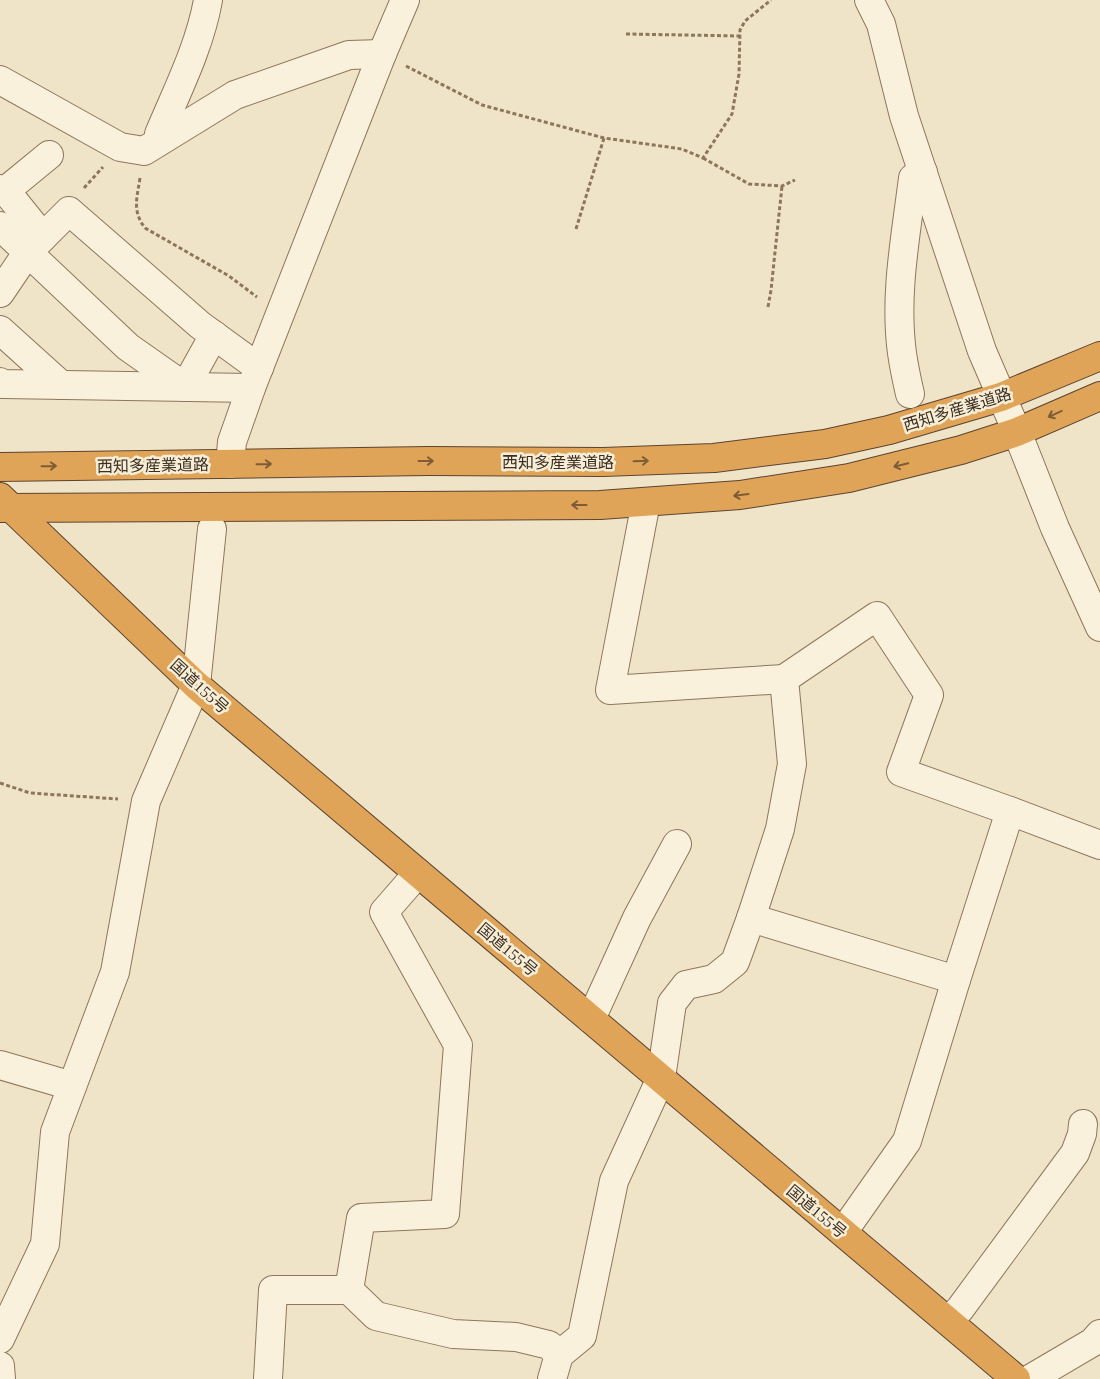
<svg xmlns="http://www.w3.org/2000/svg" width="1100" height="1379" viewBox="0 0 1100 1379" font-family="'Times New Roman','Noto Sans JP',serif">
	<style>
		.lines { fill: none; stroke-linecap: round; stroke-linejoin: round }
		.minor-casing { stroke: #8d765c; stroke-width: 30 }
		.highway-casing { stroke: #5b4430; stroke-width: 30 }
		.path { stroke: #8d765c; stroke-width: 3; stroke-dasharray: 4 2.5; stroke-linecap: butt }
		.minor { stroke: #faf1dc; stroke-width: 28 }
		.highway { stroke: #e0a458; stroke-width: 28 }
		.oneway { stroke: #7e5d36 }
		.labels { text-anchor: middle; stroke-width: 5; stroke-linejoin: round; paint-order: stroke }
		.street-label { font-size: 16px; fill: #3d2e20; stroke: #f7eed8 }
	</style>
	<rect width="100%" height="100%" fill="#f0e4c8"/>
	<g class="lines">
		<defs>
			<g id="minor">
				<polyline points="869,0 881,24 904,116 982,351 1017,432 1055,528 1100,627"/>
				<polyline points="0,80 120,147 144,151 235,95 349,55 382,54"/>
				<path d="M158 142 159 134C177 91 200 46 208 0"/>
				<polyline points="0,189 10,196 43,237"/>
				<polyline points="4,192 49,155"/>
				<polyline points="0,226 128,347 185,387 214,335"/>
				<polyline points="0,293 27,253 69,211 200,325 259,368"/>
				<polyline points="0,330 61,385"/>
				<polyline points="0,382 3,384 251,388"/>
				<path d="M910 394C907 381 904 367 902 353 894 295 906 235 913 178L923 172"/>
				<polyline points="230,464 232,442 251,388 382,54 405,0"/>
				<polyline points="784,679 877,616 929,695 901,772 1010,811"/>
				<polyline points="751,918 956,980 907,1141 843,1232"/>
				<polyline points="956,980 1010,811 1100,845"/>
				<polyline points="591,1019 637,918 677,844"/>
				<polyline points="0,1065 72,1086"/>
				<polyline points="349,1290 376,1316 453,1334 516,1337 549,1345 559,1355"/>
				<polyline points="948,1321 960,1309 1075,1153 1082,1134 1083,1124"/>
				<polyline points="0,1339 45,1244 55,1132 115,972 146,801 196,685 212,529"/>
				<polyline points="0,1366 1,1379"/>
				<polyline points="268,1379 273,1290 349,1290 361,1218 445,1214 458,1045 384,912 418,873"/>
				<polyline points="552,1379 559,1355 582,1336 614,1181 661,1078 672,1003 686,985 714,979 735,962 751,918 780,829 792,764 784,679 610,690 646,502"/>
				<polyline points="1030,1379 1093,1342 1100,1334"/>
			</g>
			<g id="highway">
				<polyline points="0,467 429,461 603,462 714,458 825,444 889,430 1001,397 1100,356"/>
				<polyline points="0,497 196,685 1016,1379"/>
				<polyline points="1,508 600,505 740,495 849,478 961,450 1017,432 1100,396"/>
			</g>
		</defs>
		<use href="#minor" class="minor-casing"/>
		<use href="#highway" class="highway-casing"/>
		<g class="path">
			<polyline points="626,34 740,36"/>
			<polyline points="406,66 482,105 604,138 682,149 703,158 732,114 739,74 740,30 745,21 771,0"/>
			<polyline points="703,158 749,184 782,186 795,180"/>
			<path d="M140 178C137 198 132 211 145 228L229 276 257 297"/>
			<polyline points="84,188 103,167"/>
			<polyline points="576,229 604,138"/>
			<polyline points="768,307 771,290 782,186"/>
			<polyline points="0,783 30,793 118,799"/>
		</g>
		<use href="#minor" class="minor"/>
		<use href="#highway" class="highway"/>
	</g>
	<defs><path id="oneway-shaft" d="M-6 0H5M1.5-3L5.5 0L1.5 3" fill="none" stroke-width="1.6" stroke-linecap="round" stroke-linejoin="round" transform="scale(1.25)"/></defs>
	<g class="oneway">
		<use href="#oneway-shaft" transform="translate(1055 414) rotate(156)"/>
		<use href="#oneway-shaft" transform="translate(426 461)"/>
		<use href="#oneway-shaft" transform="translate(641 461) rotate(-2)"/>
		<use href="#oneway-shaft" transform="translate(264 464) rotate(-1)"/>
		<use href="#oneway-shaft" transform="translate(901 465) rotate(166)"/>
		<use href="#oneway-shaft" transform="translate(49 466) rotate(-1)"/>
		<use href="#oneway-shaft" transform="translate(741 495) rotate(173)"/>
		<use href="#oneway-shaft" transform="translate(579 505) rotate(180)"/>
	</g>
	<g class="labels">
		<g class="street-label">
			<text transform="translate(957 409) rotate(-17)" y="6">西知多産業道路</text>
			<text x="558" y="468">西知多産業道路</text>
			<text transform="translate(153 465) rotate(-1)" y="6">西知多産業道路</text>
			<text transform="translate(200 686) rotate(42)" y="6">国道155号</text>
			<text transform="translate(508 949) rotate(40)" y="6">国道155号</text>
			<text transform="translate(817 1211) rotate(40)" y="6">国道155号</text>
		</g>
	</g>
</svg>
